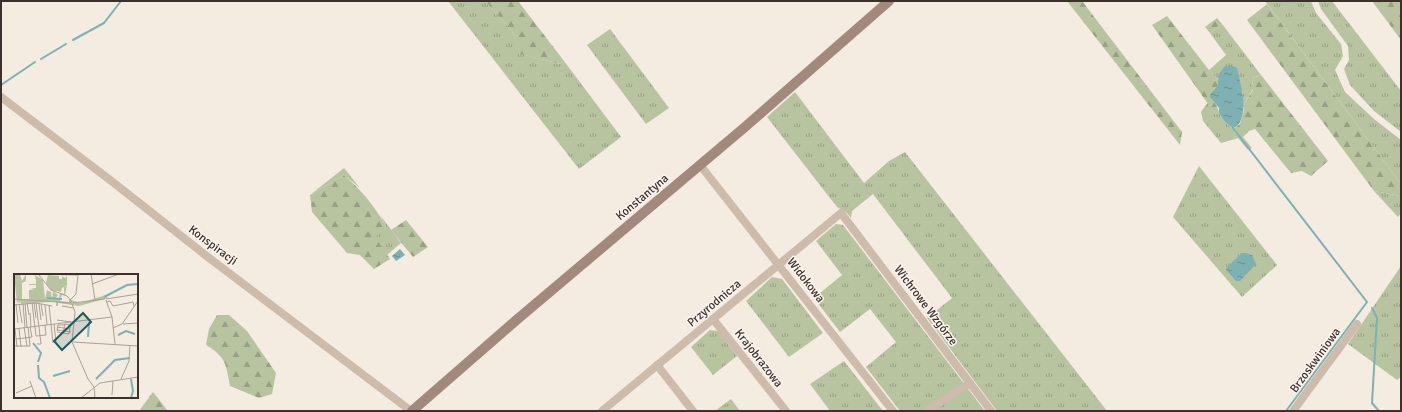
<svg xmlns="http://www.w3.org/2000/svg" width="1402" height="412" viewBox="0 0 1402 412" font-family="Signika,sans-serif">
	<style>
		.grass { fill: url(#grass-tufts) }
		.forest { fill: url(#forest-firs) }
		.water { fill: url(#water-ripples) }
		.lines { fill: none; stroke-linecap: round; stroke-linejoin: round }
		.stream { stroke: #7fb0b2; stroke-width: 2 }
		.street { stroke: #cdbbac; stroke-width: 8 }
		.secondary { stroke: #a18a7d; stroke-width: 10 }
		.labels { text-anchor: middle; stroke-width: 3; stroke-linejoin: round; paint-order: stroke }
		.street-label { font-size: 12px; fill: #3b302b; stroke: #fbf5ee }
		.inset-river { fill: none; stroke: #7fb0b2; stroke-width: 2 }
		.inset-road { fill: none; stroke: #aaa098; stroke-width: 1 }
		.view { fill: #1f5a5e; fill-opacity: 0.15; stroke: #1f5a5e; stroke-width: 2 }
		.inset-edge { fill: none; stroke: #3b302b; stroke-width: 2 }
	</style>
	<defs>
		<pattern id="grass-tufts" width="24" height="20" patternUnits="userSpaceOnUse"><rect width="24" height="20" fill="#b8c4a0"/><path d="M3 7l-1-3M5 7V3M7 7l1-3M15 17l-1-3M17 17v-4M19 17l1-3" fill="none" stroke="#97a083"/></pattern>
		<pattern id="forest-firs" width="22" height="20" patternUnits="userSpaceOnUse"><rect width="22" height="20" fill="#b8c4a0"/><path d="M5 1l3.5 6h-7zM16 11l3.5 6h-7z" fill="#97a083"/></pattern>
		<pattern id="water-ripples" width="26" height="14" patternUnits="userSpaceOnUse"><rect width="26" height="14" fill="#7fb0b2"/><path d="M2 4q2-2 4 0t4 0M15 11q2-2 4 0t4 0" fill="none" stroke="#699091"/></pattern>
	</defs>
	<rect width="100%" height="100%" fill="#f4ebe1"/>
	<g class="grass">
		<polygon points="448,1 485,1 512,31 521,54 549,61 559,64 564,61 621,137 579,169"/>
		<polygon points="1265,1 1311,1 1316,13 1341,44 1343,56 1335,70 1345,92 1374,119 1401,140 1401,184"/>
		<polygon points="1318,1 1332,1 1401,91 1401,132 1374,111 1350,85 1344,69 1349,60 1348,46 1321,9"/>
		<polygon points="1222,24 1261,75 1252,78 1253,89 1243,105 1242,90 1219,81 1209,70 1226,55 1210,33"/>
		<polygon points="610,29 669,108 646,124 587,45"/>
		<polygon points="795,92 864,183 889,161 905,152 1107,411 997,411 927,318 952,298 873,194 852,211 851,218 847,213 837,207 767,117"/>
		<polygon points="1208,102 1215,114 1219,113 1225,122 1233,128 1236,127 1234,135 1235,139 1221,143 1203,121 1201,112"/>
		<polygon points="1199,166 1277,265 1242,297 1173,217"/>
		<polygon points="344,168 360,188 344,175 310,195"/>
		<polygon points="1374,191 1401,196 1401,213 1398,217"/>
		<polygon points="380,215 401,243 387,255 374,237 386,227"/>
		<polygon points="836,224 843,225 985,411 900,411 866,367 896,342 870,309 840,332 814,298 842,275 816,241"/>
		<polygon points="1401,266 1401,377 1397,380 1348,344"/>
		<polygon points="772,277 782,279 823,333 789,357 746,301"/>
		<polygon points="710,330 718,331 737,356 713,375 691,347"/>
		<polygon points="844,361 883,411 830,411 810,384"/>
		<polygon points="731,399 740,411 715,411"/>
	</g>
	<g class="forest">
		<polygon points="485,1 518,1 564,61 559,64 549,61 520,54 512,31"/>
		<polygon points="1067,1 1082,1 1182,132 1180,145"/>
		<polygon points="1372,1 1401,1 1401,40"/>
		<polygon points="1267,4 1401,184 1401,196 1374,191 1247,20"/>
		<path d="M1167 16 1209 70 1219 81 1217 86 1210 94C1212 101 1218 105 1219 113L1215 114 1211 108 1152 25Z"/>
		<polygon points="1217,18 1222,24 1210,33 1205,27"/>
		<polygon points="1261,75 1328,161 1311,176 1302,171 1291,173 1255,129 1249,131 1243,137 1252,148 1248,150 1238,138 1235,139 1234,135 1236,127 1240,124 1244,110 1243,105 1253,90 1252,78"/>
		<path d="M344 175C361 190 375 206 386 227L375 237 390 259 374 269 360 255 347 253 312 212 310 195Z"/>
		<polygon points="406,220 428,247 413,257 391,230"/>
		<path d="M217 315H229L247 331 276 373 272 394 259 398 230 386C226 364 226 357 206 345L209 329Z"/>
		<polygon points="153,392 168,411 139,411"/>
	</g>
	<g class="water">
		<path d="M1231 65 1237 68C1240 82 1248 108 1240 122 1239 125 1236 127 1233 128L1225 122 1219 113V108L1210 97V94C1216 88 1220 84 1218 75L1225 66Z"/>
		<polygon points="400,249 405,255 396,261 392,256"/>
		<polygon points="1242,253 1246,253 1252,255 1256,264 1240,281 1236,281 1226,270 1227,267"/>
	</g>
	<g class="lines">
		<g class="stream">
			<polyline points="73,40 104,23 121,1"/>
			<polyline points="41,59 66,44"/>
			<polyline points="1,85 35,62"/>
			<polyline points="1233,128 1367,302 1286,411"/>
			<polyline points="1372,308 1377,318 1372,403 1379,411"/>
		</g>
		<g class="street">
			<polyline points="1,97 114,183 204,254 411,411"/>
			<polyline points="700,165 893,411"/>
			<polyline points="713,319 786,411"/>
			<polyline points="657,365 693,411"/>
			<polyline points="602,411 841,213 991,411"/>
			<polyline points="926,411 970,383"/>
			<polyline points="1293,411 1357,324"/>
		</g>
		<polyline class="secondary" points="412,411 520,317 745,127 889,1"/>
	</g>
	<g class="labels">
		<g class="street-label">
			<text transform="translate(642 197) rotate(-40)" y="4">Konstantyna</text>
			<text transform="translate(213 245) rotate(37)" y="4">Konspiracji</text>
			<text transform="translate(806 280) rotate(52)" y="4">Widokowa</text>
			<text transform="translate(714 303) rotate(-40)" y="4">Przyrodnicza</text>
			<text transform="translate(926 305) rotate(53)" y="4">Wichrowe Wzgórze</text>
			<text transform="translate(759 358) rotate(52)" y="4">Krajobrazowa</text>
			<text transform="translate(1315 360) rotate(-54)" y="4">Brzoskwiniowa</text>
		</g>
	</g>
	<g transform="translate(14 274)">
		<rect width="124" height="124" fill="#f4ebe1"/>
		<path d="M0 0H6L8 7 12 0V7L8 9V25H15V16L21 15 16 14H22V11H15V10H22V7H18H22L21 1 29 6 31 25 33 16 37 18 38 26 39 17 44 21 41 25H45L46 19 50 20V13L53 11 51 21H48L46 27 55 28V25L66 29 92 21 94 24 65 32 44 29V32H42V28L35 27V31V28L7 30 6 27 5 30 4 27 3 30Z" fill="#b8c4a0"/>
		<path d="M34 1 45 2V5H48V2L51 4 53 2V11L48 14 47 18 37 16 32 9Z" fill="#b8c4a0"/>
		<path class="inset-river" d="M90 23 113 11 124 10M33 24 48 25M104 61 112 57 121 60M74 63 75 48M19 69 27 79 24 88M24 91 25 104 30 108 36 124M39 102 56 97M82 105 101 86 116 84M117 124 119 117 117 105"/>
		<path class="inset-road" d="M17 0 63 1M77 0 81 26M25 1 37 16 53 22 58 28M78 10 105 0M0 25 58 29M92 25 124 20M56 26 62 20 64 1M92 26 98 43 101 70M93 28 96 27 99 32 119 28 120 32M13 29 15 41M18 29 22 62 32 61 31 51M20 29 22 44M22 29 27 70H23M59 29 91 25M2 30 4 49M5 30 8 49M9 30 11 53M11 30 13 53M25 30 27 46M27 30 29 42M58 30 61 38 58 68 74 105 80 113 81 124M0 31 22 29 38 32M31 31 33 51M35 31 39 69M48 32 60 34M16 39 17 53M43 46 57 48 55 60 43 58M40 50 42 68M109 50 124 49M10 53 13 72M43 53 56 55M5 54 7 73M99 54 108 50 124 27M0 55 98 43M1 55 3 73M43 56 57 58M43 57 44 51H51M49 59 51 50 56 51M2 65 18 63 16 53M59 68 124 72M0 72H16L14 53M107 105 115 87 116 71M16 107 22 124M2 119 18 112M98 121 99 107M67 124 86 109 124 103"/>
		<path class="view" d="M69 39 77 48 48 76 40 67Z"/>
		<rect width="124" height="124" class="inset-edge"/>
	</g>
	<rect width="1402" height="412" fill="none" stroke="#3b302b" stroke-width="4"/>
</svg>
